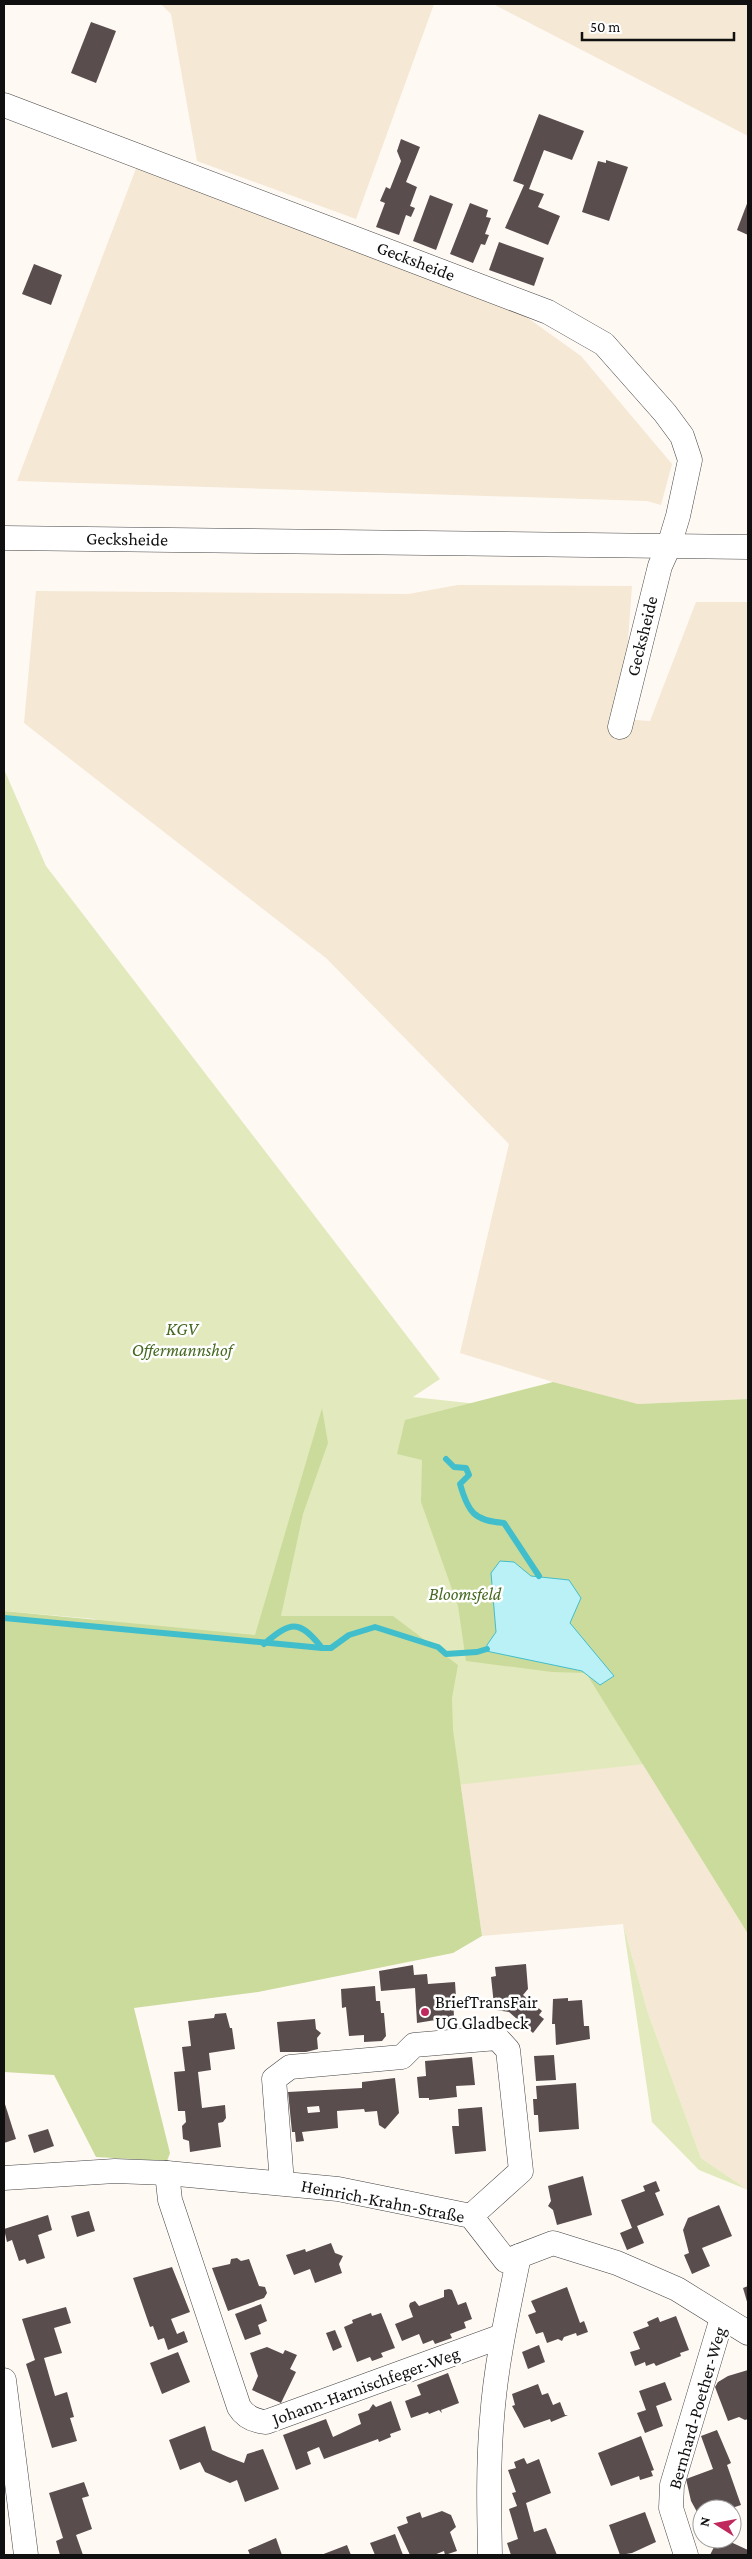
<svg xmlns="http://www.w3.org/2000/svg" width="752" height="2559" viewBox="0 0 752 2559" font-family="'Crimson Pro',serif">
	<style>
		.farmland { fill: #f5e8d4 }
		.green { fill: #e2eabd }
		.forest { fill: #cbdb9c }
		.water { fill: #b9f1f6; stroke: #41becc }
		.lines { fill: none; stroke-linecap: round; stroke-linejoin: round }
		.stream { stroke: #41becc; stroke-width: 6 }
		.building { fill: #594e4d; fill-rule: evenodd }
		.minor-casing { stroke: #434343; stroke-width: 25 }
		.minor { stroke: #fff; stroke-width: 24 }
		.poi-dot { fill: #c0295d; stroke: #fff; stroke-width: 2 }
		.labels { text-anchor: middle; stroke-width: 5; stroke-linejoin: round; paint-order: stroke }
		.street-label { font-size: 18px; fill: #101010; stroke: #fff }
		.park-label { font-size: 18px; font-style: italic; fill: #456920; stroke: #fff }
		.poi-label { font-size: 18px; fill: #101010; stroke: #fff; text-anchor: start }
	</style>
	<rect width="100%" height="100%" fill="#fff9f4"/>
	<g class="farmland">
		<polygon points="161,4 434,4 356,219 197,161 171,14"/>
		<polygon points="493,4 748,4 748,136"/>
		<polygon points="137,166 511,306 581,356 672,464 661,505 647,501 17,481"/>
		<polygon points="458,585 632,586 622,719 650,721 696,602 748,602 748,1399 638,1404 553,1382 460,1353 509,1144 326,958 24,723 36,591 408,594"/>
		<polygon points="586,1673 748,1934 748,2190 701,2158 648,2013 623,1924 482,1936 453,1730"/>
	</g>
	<g class="green">
		<polygon points="4,769 46,866 440,1379 413,1397 506,1407 748,1691 748,1934 718,1878 644,1764 448,1786 94,1619 4,1611"/>
		<polygon points="623,1924 648,2013 701,2158 748,2190 699,2170 652,2122"/>
	</g>
	<g class="forest">
		<polygon points="553,1382 638,1404 748,1399 748,1934 586,1673 552,1672 466,1661 458,1606 421,1502 422,1460 397,1454 405,1420"/>
		<polygon points="322,1408 328,1443 303,1514 281,1616 393,1616 458,1665 452,1698 453,1730 482,1936 453,1953 258,1992 134,2008 170,2153 167,2161 96,2157 54,2075 4,2072 4,1611 255,1635"/>
	</g>
	<polygon class="water" points="500,1561 514,1562 531,1576 569,1580 581,1598 570,1623 614,1676 600,1685 582,1671 486,1651 487,1645 496,1632 491,1573"/>
	<g class="lines">
		<g class="stream">
			<path d="M446 1459 454 1467 466 1468 469 1475 460 1484C468 1512 474 1521 504 1523L539 1576"/>
			<polyline points="4,1618 322,1648 331,1648 349,1635 375,1627 438,1647 446,1654 477,1652 487,1649"/>
			<path d="M264 1644C291 1621 299 1619 322 1648"/>
		</g>
	</g>
	<g class="building">
		<polygon points="91,22 116,31 96,83 71,73"/>
		<polygon points="539,114 584,131 572,160 544,150 529,189 544,194 538,207 560,216 548,245 505,228 524,185 513,181"/>
		<polygon points="401,139 420,147 406,182 417,187 410,206 415,208 411,217 406,215 399,235 376,227 385,203 380,201 386,187 390,189 401,161 397,151"/>
		<polygon points="606,160 628,167 609,221 582,212 598,161 606,163"/>
		<polygon points="430,195 453,204 436,250 413,241"/>
		<polygon points="748,201 748,235 737,230"/>
		<polygon points="470,203 488,210 486,217 491,218 485,234 489,235 485,245 481,244 473,263 450,254"/>
		<polygon points="499,242 544,258 534,286 489,270"/>
		<polygon points="34,264 62,275 51,305 22,294"/>
		<polygon points="526,1964 528,1989 523,1995 542,2011 539,2015 544,2019 533,2033 509,2012 496,2010 494,2005 491,1977 496,1976 495,1967"/>
		<polygon points="413,1965 414,1975 427,1974 428,1984 455,1982 456,1997 453,1997 454,2017 417,2023 415,1988 381,1991 379,1971"/>
		<polygon points="375,1986 376,2001 380,2001 381,2013 384,2013 386,2036 382,2041 364,2042 364,2035 349,2036 346,2007 342,2008 341,1989"/>
		<polygon points="568,1998 568,2001 582,2000 584,2026 589,2026 590,2039 556,2045 555,2024 552,2024 553,1999"/>
		<polygon points="226,2013 230,2028 232,2028 235,2049 209,2053 211,2070 198,2072 202,2108 225,2105 226,2118 223,2122 218,2123 221,2147 190,2152 189,2141 183,2139 182,2126 186,2122 185,2111 178,2111 174,2072 185,2071 182,2047 191,2046 188,2021 214,2018 215,2014"/>
		<polygon points="315,2019 316,2029 321,2033 317,2038 318,2049 306,2052 280,2052 277,2022"/>
		<polygon points="554,2055 556,2080 536,2081 534,2056"/>
		<polygon points="472,2057 475,2085 456,2086 457,2097 429,2100 429,2098 419,2098 417,2077 426,2076 425,2061"/>
		<path d="M395 2078 399 2113 385 2129 379 2125 377 2111 365 2112 364 2109 337 2111 338 2128 302 2132 304 2141 296 2142 295 2132H292L288 2092 362 2088V2082ZM319 2106 320 2112 308 2113 307 2107Z"/>
		<polygon points="576,2083 579,2129 539,2132 538,2115 534,2115 533,2099 537,2099 536,2086"/>
		<polygon points="4,2101 16,2139 4,2143"/>
		<polygon points="482,2107 486,2151 455,2154 452,2126 459,2126 458,2109"/>
		<polygon points="48,2129 54,2146 34,2153 28,2135"/>
		<polygon points="583,2176 592,2215 557,2225 553,2210 548,2206 551,2201 548,2186"/>
		<polygon points="656,2181 660,2191 655,2193 664,2215 637,2226 644,2243 627,2250 620,2233 632,2228 621,2200 645,2191 643,2186"/>
		<polygon points="719,2205 732,2236 702,2248 710,2266 692,2274 684,2255 689,2253 683,2230 688,2218"/>
		<polygon points="89,2211 95,2231 77,2237 71,2216"/>
		<polygon points="48,2215 52,2230 38,2235 45,2258 27,2264 25,2259 19,2261 12,2240 7,2242 4,2229"/>
		<polygon points="331,2243 335,2253 343,2256 339,2264 342,2273 315,2283 310,2269 294,2275 286,2255 305,2249 306,2252"/>
		<polygon points="237,2258 241,2261 249,2259 259,2286 265,2287 267,2293 264,2298 228,2311 212,2268 230,2264 231,2259"/>
		<polygon points="172,2267 190,2312 171,2319 177,2334 184,2331 188,2342 168,2350 164,2338 158,2340 153,2326 150,2327 133,2278"/>
		<polygon points="748,2286 748,2305 743,2288"/>
		<polygon points="567,2287 580,2323 584,2321 588,2332 577,2336 576,2333 564,2337 562,2341 558,2339 547,2343 543,2332 536,2334 528,2315 536,2312 531,2301"/>
		<polygon points="449,2289 452,2290 458,2305 466,2302 472,2319 464,2322 466,2328 450,2334 452,2338 435,2344 433,2340 423,2344 419,2334 402,2341 395,2324 413,2317 409,2306 410,2303 415,2301 419,2306 444,2297 444,2290"/>
		<polygon points="261,2304 267,2321 258,2325 261,2334 245,2340 235,2314"/>
		<polygon points="66,2307 71,2323 54,2328 62,2353 44,2358 55,2396 67,2392 74,2417 70,2418 77,2441 52,2448 26,2364 35,2360 22,2319"/>
		<polygon points="371,2313 372,2316 381,2313 395,2348 381,2353 383,2357 375,2360 372,2361 370,2357 357,2362 344,2327 353,2323 352,2320"/>
		<polygon points="676,2316 689,2350 680,2353 681,2356 656,2366 654,2363 646,2366 645,2362 635,2366 630,2352 640,2349 633,2332 649,2326 647,2322 658,2317 660,2322"/>
		<polygon points="335,2330 342,2347 333,2351 326,2333"/>
		<polygon points="539,2345 545,2362 528,2369 522,2352"/>
		<polygon points="267,2347 283,2354 285,2350 297,2355 290,2369 296,2372 281,2403 252,2390 258,2376 250,2353"/>
		<polygon points="178,2352 190,2382 162,2394 150,2363"/>
		<polygon points="748,2370 748,2419 745,2420 739,2417 728,2421 715,2387 718,2382 728,2376"/>
		<polygon points="448,2373 459,2403 441,2410 442,2413 439,2410 429,2414 428,2412 411,2418 405,2401 421,2395 417,2385"/>
		<polygon points="665,2382 672,2400 656,2406 663,2426 645,2433 637,2413 646,2410 639,2391"/>
		<polygon points="538,2384 542,2395 548,2393 553,2405 560,2402 565,2415 568,2415 551,2422 550,2419 524,2428 512,2406 515,2405 512,2394"/>
		<polygon points="391,2401 401,2430 390,2434 391,2437 379,2442 378,2439 324,2459 319,2447 307,2452 311,2464 296,2470 283,2435 326,2419 333,2437 361,2424 358,2414 369,2410 373,2404 376,2407"/>
		<polygon points="205,2426 212,2450 228,2457 244,2463 247,2454 263,2449 279,2489 245,2502 237,2480 230,2483 205,2472 200,2462 180,2470 169,2440"/>
		<polygon points="717,2430 731,2463 727,2465 741,2505 729,2509 702,2509 702,2521 691,2501 686,2479 713,2469 701,2436"/>
		<polygon points="641,2436 654,2470 651,2471 653,2476 640,2480 639,2476 611,2486 598,2453"/>
		<polygon points="524,2458 527,2464 539,2459 551,2493 526,2503 534,2532 546,2528 557,2555 511,2555 507,2543 518,2539 509,2509 517,2506 512,2493 516,2492 508,2470 516,2468 514,2462"/>
		<polygon points="84,2482 89,2496 82,2498 92,2529 76,2535 83,2555 60,2555 56,2541 63,2538 49,2493"/>
		<polygon points="442,2511 451,2515 456,2527 450,2532 457,2551 445,2555 444,2551 434,2555 410,2555 397,2527 408,2523 406,2517 420,2512 422,2518"/>
		<polygon points="645,2512 656,2542 632,2553 620,2555 609,2525"/>
		<polygon points="395,2534 403,2555 375,2555 370,2543"/>
		<polygon points="276,2538 282,2555 250,2555 248,2550"/>
		<polygon points="718,2539 724,2539 748,2550 748,2555 710,2555"/>
		<polygon points="347,2545 351,2555 321,2555"/>
	</g>
	<g class="lines">
		<defs>
			<g id="minor">
				<polyline points="4,105 548,312 604,344 665,413 682,436 690,460 678,516 669,546 660,566 620,727"/>
				<polyline points="4,538 748,547"/>
				<path d="M167 2173 170 2200 239 2407C245 2417 254 2421 266 2422L502 2336"/>
				<polyline points="4,2178 115,2171 167,2173 338,2189 471,2216 506,2261 553,2243 617,2263 677,2289 748,2333"/>
				<polyline points="282,2183 274,2079 290,2067 402,2057 414,2045 497,2038 508,2050 521,2171 471,2216"/>
				<polyline points="4,2380 26,2555"/>
				<path d="M490 2555C489 2509 488 2464 492 2418 496 2363 508 2310 519 2256"/>
				<polyline points="686,2555 671,2508 672,2485 722,2318"/>
			</g>
		</defs>
		<use href="#minor" class="minor-casing"/>
		<use href="#minor" class="minor"/>
	</g>
	<circle class="poi-dot" cx="425" cy="2012" r="5"/>
	<g class="labels">
		<g class="street-label">
			<text transform="translate(416 261) rotate(21)" y="6">Gecksheide</text>
			<text transform="translate(127 539) rotate(1)" y="6">Gecksheide</text>
			<text transform="translate(642 636) rotate(-76)" y="6">Gecksheide</text>
			<text transform="translate(383 2201) rotate(11)" y="6">Heinrich-Krahn-Straße</text>
			<text transform="translate(366 2386) rotate(-20)" y="6">Johann-Harnischfeger-Weg</text>
			<text transform="translate(697 2408) rotate(-74)" y="6">Bernhard-Poether-Weg</text>
		</g>
		<g class="park-label">
			<text x="182" y="1335">KGV<tspan x="182" dy="21">Offermannshof</tspan></text>
			<text x="465" y="1600">Bloomsfeld</text>
		</g>
		<g class="poi-label">
			<text x="435" y="2008">BriefTransFair<tspan x="435" dy="21">UG Gladbeck</tspan></text>
		</g>
	</g>
	<rect width="752" height="2559" fill="none" stroke="#101010" stroke-width="10"/>
	<g transform="translate(717 2524) rotate(281)"><circle r="24" fill="#ffffff" stroke="#9f9f9f"/>
	<path d="M0-4L9 19L0 12L-9 19Z" fill="#c0295d"/>
	<text y="-8" font-size="14" font-weight="bold" text-anchor="middle" fill="#101010">N</text>
	</g>
	<path d="M582 32v8h152v-8" fill="none" stroke="#101010" stroke-width="2.5"/>
	<text x="590" y="32" font-size="15" fill="#101010" stroke="#ffffff" stroke-width="4" paint-order="stroke">50 m</text>
</svg>
